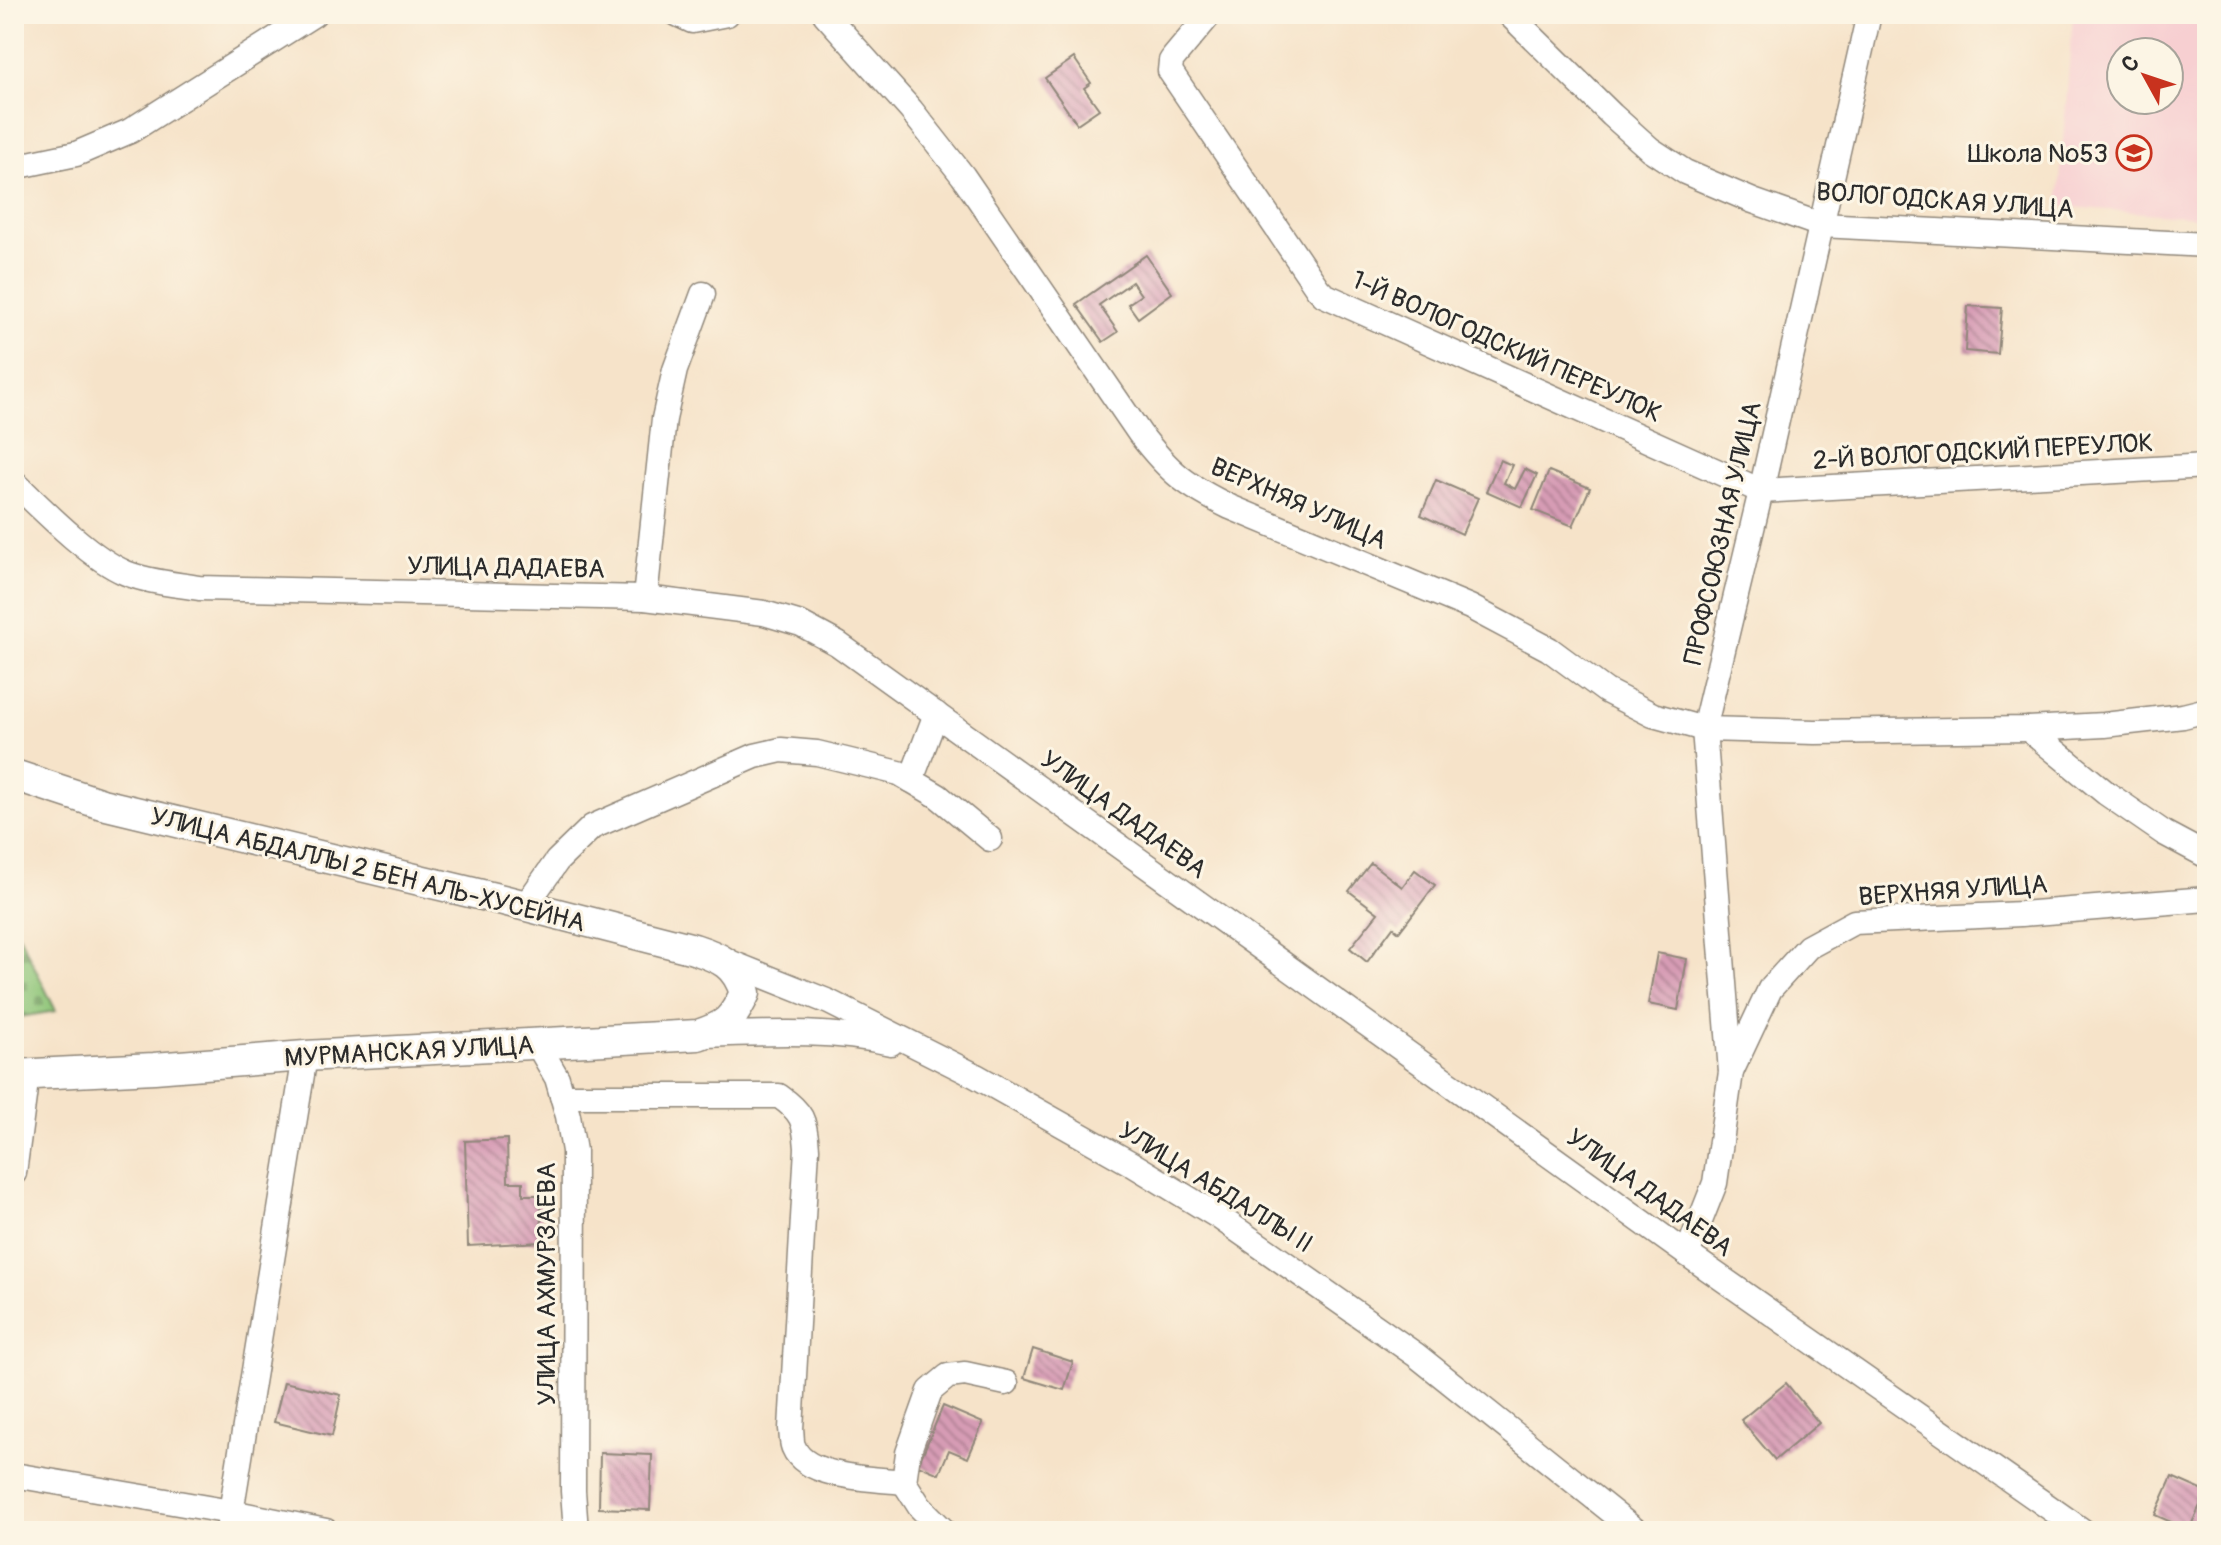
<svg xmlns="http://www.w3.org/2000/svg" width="2221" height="1545" viewBox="0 0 2221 1545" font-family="Pangolin,sans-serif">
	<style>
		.built { fill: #f7cfd1; fill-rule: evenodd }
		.cemetery { fill: url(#cemetery-stones); stroke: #5c7852; stroke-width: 2 }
		.building { fill: url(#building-back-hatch) }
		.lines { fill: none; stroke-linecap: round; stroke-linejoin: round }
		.minor-casing { stroke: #90877a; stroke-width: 27 }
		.major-casing { stroke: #90877a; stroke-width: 33 }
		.minor { stroke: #fff; stroke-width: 24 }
		.major { stroke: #fff; stroke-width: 30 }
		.labels { text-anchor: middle; stroke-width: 6; stroke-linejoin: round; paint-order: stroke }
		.poi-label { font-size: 26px; fill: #2b2b2b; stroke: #fcf5e5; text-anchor: end }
		.street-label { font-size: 26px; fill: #2b2b2b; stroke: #fcf5e5 }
	</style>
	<defs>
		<pattern id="cemetery-stones" width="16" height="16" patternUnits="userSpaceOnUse" patternTransform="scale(2)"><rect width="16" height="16" fill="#8ec578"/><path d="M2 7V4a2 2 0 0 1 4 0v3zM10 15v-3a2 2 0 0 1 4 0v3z" fill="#74a063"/></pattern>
		<pattern id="building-back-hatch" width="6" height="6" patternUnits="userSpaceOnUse" patternTransform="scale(2)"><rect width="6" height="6" fill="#d79cb5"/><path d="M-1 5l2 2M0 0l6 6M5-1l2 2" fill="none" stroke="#af7f93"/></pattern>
	</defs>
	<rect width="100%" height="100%" fill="#fcf5e5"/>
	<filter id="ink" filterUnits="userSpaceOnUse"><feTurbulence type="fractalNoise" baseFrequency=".0125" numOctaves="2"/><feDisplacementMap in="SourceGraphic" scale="16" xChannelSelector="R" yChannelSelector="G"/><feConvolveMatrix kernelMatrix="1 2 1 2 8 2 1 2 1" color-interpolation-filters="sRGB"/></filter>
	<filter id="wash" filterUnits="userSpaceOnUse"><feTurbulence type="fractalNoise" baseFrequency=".006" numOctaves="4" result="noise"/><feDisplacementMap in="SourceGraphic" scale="32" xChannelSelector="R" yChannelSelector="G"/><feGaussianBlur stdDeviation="1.8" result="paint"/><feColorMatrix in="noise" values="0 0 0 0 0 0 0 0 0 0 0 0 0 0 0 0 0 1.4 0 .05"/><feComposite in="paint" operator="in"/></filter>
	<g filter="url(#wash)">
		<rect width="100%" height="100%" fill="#f6e3c9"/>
		<path class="built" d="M2073 14H2207V218L2058 206ZM2121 52H2169V100H2121Z"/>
		<polygon class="cemetery" points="14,925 56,1011 14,1018"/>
		<g id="blocks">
			<g class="building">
				<polygon points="1074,58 1091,83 1084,88 1099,109 1077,124 1045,78"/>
				<polygon points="1146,255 1172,293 1138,318 1128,304 1141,295 1132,282 1099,305 1118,332 1103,342 1076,304"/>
				<polygon points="1968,306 2002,308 1998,354 1965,351"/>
				<polygon points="1500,460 1512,465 1504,483 1515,489 1525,469 1537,475 1522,507 1486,491"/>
				<polygon points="1549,471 1590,488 1573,526 1533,510"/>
				<polygon points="1436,480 1478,498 1462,534 1421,515"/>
				<polygon points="1371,863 1402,887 1415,870 1435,885 1399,932 1393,927 1367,962 1350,948 1378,913 1349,891"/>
				<polygon points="1657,953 1687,959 1678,1010 1648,1004"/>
				<polygon points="507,1139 508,1182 523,1182 523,1195 541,1195 542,1242 468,1246 465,1141"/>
				<polygon points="1033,1349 1073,1362 1064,1390 1024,1378"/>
				<polygon points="284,1382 341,1395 332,1436 274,1422"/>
				<polygon points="1786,1383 1819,1423 1775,1460 1741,1420"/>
				<polygon points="943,1406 983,1423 968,1458 949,1450 939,1474 918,1465"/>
				<polygon points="600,1453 652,1455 650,1510 599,1508"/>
				<polygon points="2172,1477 2206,1492 2189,1530 2155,1515"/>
			</g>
		</g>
	</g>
	<g filter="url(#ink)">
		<use href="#blocks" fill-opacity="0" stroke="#90877a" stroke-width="2"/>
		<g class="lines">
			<defs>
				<g id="minor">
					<polyline points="677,14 692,21 727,14"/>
					<path d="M825 14 911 110 963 176 1140 434C1170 473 1187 486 1230 507L1470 607 1549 649 1606 691 1653 715 1704 729 1815 732 2028 729 2104 725 2183 716 2207 710"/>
					<polyline points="1210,14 1174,57 1171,61 1170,71 1318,289 1324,295 1761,491 2207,466"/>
					<polyline points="1509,14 1612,115 1650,149 1685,172 1753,201 1821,225 2207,245"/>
					<polyline points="14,167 76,154 130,131 314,14"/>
					<path d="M14 482C43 510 90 558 126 573 148 582 175 584 199 588L645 598 764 613 801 624 838 644 1687 1254 2083 1531"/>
					<polyline points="645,598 664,419 675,370 703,294"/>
					<polyline points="2028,729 2106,793 2164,833 2207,856"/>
					<polyline points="911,780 936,714"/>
					<polyline points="526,905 557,861 592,827 755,756 781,750 817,753 899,773 938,796 990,839"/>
					<polyline points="724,960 829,1002 976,1076 1132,1164 1219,1217 1416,1355 1636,1531"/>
					<path d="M705 1035C767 1033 830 1029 891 1043"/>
					<polyline points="538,1045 557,1078 568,1116 574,1151 573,1491 576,1531"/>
					<polyline points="1732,1070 1770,989 1808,947 1854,922 2021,914 2207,899"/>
					<path d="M562 1096H779C802 1112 805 1120 807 1148L791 1429C792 1434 791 1443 794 1448 806 1478 875 1479 904 1482"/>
					<polyline points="14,1173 27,1074"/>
					<polyline points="1687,1254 1715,1183 1731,1072 1704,729 1761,491 1869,14"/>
					<polyline points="14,1475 231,1512 326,1531"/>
					<polyline points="228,1531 305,1056"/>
					<polyline points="944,1531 920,1507 904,1482 908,1453 930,1391 948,1376 965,1374 1006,1383"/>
				</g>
				<path id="major" d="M14 775 102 804 503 900 694 949C720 958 736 963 745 993 732 1021 727 1025 698 1035L305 1056 154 1068 14 1075"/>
			</defs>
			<use href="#minor" class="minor-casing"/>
			<use href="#major" class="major-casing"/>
			<use href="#minor" class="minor"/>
			<use href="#major" class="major"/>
		</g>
	</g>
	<defs>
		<symbol id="school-ring" viewBox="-11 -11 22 22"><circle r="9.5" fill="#fcf5e5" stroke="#c8321e" stroke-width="1.5"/><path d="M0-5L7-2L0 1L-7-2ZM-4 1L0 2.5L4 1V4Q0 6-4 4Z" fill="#c8321e"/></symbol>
	</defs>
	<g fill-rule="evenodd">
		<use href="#school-ring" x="2114" y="133" width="40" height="40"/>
	</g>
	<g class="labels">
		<g class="poi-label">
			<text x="2108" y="162">Школа №53</text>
		</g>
		<g class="street-label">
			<text transform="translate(1945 200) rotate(4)" y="9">ВОЛОГОДСКАЯ УЛИЦА</text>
			<text transform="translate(1507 346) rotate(24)" y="9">1-Й ВОЛОГОДСКИЙ ПЕРЕУЛОК</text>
			<text transform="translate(1983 451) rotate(-3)" y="9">2-Й ВОЛОГОДСКИЙ ПЕРЕУЛОК</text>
			<text transform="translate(1299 503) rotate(24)" y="9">ВЕРХНЯЯ УЛИЦА</text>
			<text transform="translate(1722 533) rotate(-77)" y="9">ПРОФСОЮЗНАЯ УЛИЦА</text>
			<text transform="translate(506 567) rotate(1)" y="9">УЛИЦА ДАДАЕВА</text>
			<text transform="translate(1124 814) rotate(36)" y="9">УЛИЦА ДАДАЕВА</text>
			<text transform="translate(368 869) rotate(14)" y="9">УЛИЦА АБДАЛЛЫ 2 БЕН АЛЬ-ХУСЕЙНА</text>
			<text transform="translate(1953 890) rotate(-4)" y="9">ВЕРХНЯЯ УЛИЦА</text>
			<text transform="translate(409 1051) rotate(-3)" y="9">МУРМАНСКАЯ УЛИЦА</text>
			<text transform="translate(1216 1187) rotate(32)" y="9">УЛИЦА АБДАЛЛЫ II</text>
			<text transform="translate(1650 1192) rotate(36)" y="9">УЛИЦА ДАДАЕВА</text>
			<text transform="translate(546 1284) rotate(-90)" y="9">УЛИЦА АХМУРЗАЕВА</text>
		</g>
	</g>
	<rect width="2221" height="1545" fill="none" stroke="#fcf5e5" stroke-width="48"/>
	<g transform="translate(2145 76) rotate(310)"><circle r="38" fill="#fcf5e5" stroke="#a8a49b" stroke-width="2"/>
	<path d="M0-6L14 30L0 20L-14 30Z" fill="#c8321e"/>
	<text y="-12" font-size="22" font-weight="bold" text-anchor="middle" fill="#2b2b2b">С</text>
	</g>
</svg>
